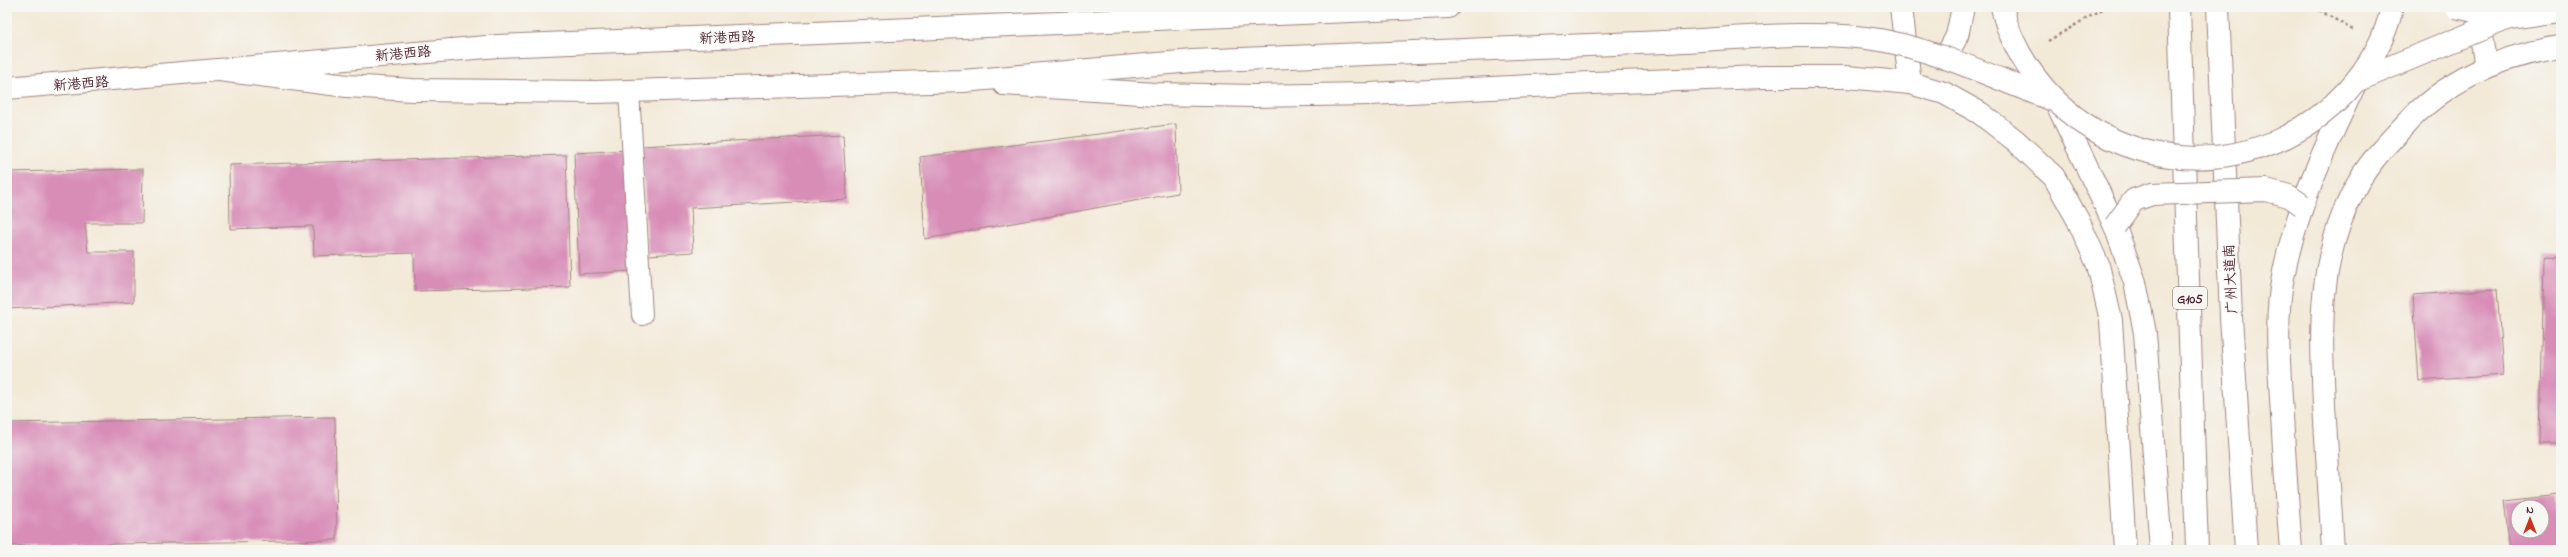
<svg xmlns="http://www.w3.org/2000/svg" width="2568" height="557" viewBox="0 0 2568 557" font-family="'Indie Flower','LXGW WenKai TC',sans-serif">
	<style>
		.building { fill: #d88db7; fill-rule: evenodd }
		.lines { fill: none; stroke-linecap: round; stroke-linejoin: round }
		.service-casing { stroke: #9e8481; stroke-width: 22 }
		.secondary-casing { stroke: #9e8481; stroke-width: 24 }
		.primary-casing { stroke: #9e8481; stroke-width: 24 }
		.trunk-casing { stroke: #9e8481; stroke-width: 24 }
		.path { stroke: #9e8481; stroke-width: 2.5; stroke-dasharray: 3 3; stroke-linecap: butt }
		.service { stroke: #fff; stroke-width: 20 }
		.secondary { stroke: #fff; stroke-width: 22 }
		.primary { stroke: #fff; stroke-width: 22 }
		.trunk { stroke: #fff; stroke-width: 22 }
		.primary-bridge-casing { stroke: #9e8481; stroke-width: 24; stroke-linecap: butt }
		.trunk-bridge-casing { stroke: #9e8481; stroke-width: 24; stroke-linecap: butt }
		.primary-bridge { stroke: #fff; stroke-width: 22 }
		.trunk-bridge { stroke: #fff; stroke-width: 22 }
		.labels { text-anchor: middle; stroke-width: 3; stroke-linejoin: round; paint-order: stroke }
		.shield { fill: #f6f6f2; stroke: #7e6067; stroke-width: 1 }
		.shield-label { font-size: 13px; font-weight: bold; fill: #4a1f2b }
		.street-label { font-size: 14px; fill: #4a1f2b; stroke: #f6f6f2 }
	</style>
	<rect width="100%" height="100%" fill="#f6f6f2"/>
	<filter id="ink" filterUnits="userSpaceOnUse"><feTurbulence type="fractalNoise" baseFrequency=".025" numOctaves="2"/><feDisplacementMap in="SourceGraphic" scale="8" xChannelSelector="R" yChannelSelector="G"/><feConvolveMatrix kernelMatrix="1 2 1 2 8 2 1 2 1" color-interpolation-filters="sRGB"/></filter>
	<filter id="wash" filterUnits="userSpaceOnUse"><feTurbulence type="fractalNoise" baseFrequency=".012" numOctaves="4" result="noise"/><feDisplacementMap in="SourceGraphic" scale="16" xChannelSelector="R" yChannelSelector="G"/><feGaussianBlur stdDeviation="0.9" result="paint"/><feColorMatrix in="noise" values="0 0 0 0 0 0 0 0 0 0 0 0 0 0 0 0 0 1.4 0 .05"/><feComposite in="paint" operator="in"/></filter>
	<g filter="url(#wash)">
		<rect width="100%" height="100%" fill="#f3e9d7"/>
		<g id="blocks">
			<g class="building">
				<polygon points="1176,124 1178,193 925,239 920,157"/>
				<polygon points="843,135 847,199 691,208 693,252 648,255 642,146"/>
				<polygon points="628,150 633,271 579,274 574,153"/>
				<polygon points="566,155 570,287 415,291 414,253 314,256 313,226 230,229 229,165"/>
				<polygon points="143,169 142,223 85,223 88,252 134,252 134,302 7,309 7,172"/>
				<polygon points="2544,257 2561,258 2561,444 2540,444"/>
				<polygon points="2497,289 2503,375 2419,381 2413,295"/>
				<polygon points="335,417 337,540 7,546 7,423"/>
				<path d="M2559 495 2561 550H2510L2504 501ZM2518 507H2542V531H2518Z"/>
			</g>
		</g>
	</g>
	<g filter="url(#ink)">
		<use href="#blocks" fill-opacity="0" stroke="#9e8481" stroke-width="1"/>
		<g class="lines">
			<defs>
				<polyline id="service" points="629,91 642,315"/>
				<g id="secondary">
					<polyline points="1901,7 1910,83"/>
					<polyline points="2477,12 2486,67"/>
					<polyline points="1945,58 1957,36 1963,7"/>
					<polyline points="1004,84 1155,94 1255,96 1370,94 1592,83 1763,77 1847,77 1910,83 1944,93 1980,113 2016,141 2054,177 2078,220 2098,265 2111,320 2125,550"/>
					<path d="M2333 550C2330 502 2327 454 2324 405 2321 327 2317 263 2354 190 2365 167 2385 146 2402 128 2443 82 2500 55 2561 47"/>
				</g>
				<g id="primary">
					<polyline points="2509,18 2561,11"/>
					<polyline points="219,70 347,86 412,90 596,92 963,81 1192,61 1665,42"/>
					<polyline points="7,88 498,46 1448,7"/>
				</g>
				<g id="trunk">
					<polyline points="2179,7 2197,550"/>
					<polyline points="2218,7 2231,317 2246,550"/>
					<polyline points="2056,102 2115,226 2135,282 2145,333 2161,550"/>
					<path d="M2291 550C2287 500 2284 449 2281 399 2279 359 2275 316 2283 277 2296 208 2326 145 2356 82"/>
				</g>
			</defs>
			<use href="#service" class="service-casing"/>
			<use href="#secondary" class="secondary-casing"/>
			<use href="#primary" class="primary-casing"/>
			<use href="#trunk" class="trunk-casing"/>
			<g class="path">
				<polyline points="2314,7 2353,30"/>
				<polyline points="2048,41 2106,7"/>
			</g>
			<use href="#service" class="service"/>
			<use href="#secondary" class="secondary"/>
			<use href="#primary" class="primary"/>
			<use href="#trunk" class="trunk"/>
			<defs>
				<g id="primary-bridge">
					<path d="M2002 7C2008 36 2024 64 2043 87 2123 180 2264 181 2347 91 2368 68 2386 38 2392 7"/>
					<polyline points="2455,7 2509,18"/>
					<path d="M1665 42C1731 39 1816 29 1880 40 1940 51 1996 79 2053 100"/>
					<polyline points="2356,81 2509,18"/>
				</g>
				<polyline id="trunk-bridge" points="2115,226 2134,200 2152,194 2266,190 2289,196 2302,205"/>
			</defs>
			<use href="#primary-bridge" class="primary-bridge-casing"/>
			<use href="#trunk-bridge" class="trunk-bridge-casing"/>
			<use href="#primary-bridge" class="primary-bridge"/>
			<use href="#trunk-bridge" class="trunk-bridge"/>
		</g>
	</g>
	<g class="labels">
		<rect class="shield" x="2173" y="287" width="34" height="22" rx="3"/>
		<g class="shield-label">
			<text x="2190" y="303">G105</text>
		</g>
		<g class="street-label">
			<text transform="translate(727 37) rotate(-2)" y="5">新港西路</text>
			<text transform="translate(403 53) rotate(-5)" y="5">新港西路</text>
			<text transform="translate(81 83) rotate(-4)" y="5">新港西路</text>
			<text transform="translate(2230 279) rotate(-93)" y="5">广州大道南</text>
		</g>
	</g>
	<rect width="2568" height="557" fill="none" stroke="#f6f6f2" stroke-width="24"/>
	<g transform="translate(2530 519)"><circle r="19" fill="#f6f6f2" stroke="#b1a0a2"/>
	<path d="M0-3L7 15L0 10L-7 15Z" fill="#c8321e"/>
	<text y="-6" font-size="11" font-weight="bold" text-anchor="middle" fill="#4a1f2b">N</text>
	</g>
</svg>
